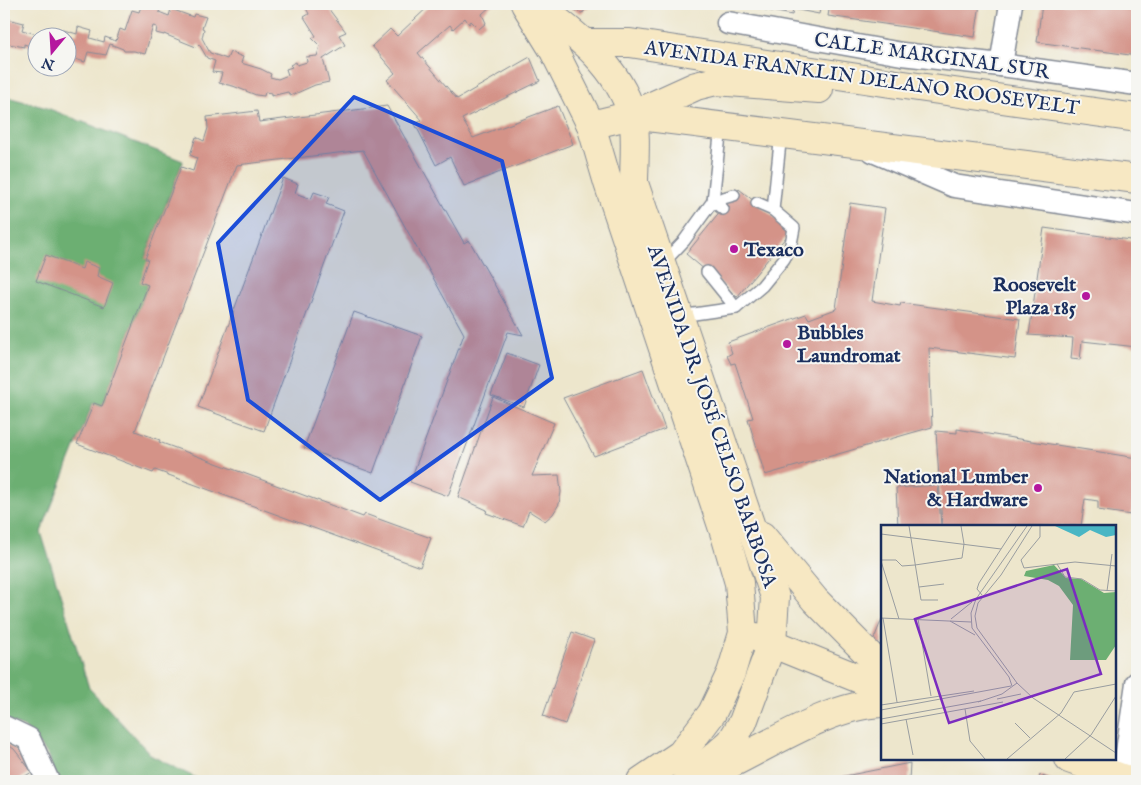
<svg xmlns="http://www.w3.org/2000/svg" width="1141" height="785" viewBox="0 0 1141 785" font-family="'IM FELL English',serif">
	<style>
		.forest { fill: #6caf72; stroke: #446f68 }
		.building { fill: #d49388 }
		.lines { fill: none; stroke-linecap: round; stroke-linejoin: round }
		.lane-casing { stroke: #848a95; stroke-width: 14 }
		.street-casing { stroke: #848a95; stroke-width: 25 }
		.secondary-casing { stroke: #848a95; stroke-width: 30 }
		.lane { stroke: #fff; stroke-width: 11 }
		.street { stroke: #fff; stroke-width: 22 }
		.secondary { stroke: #f7e8c3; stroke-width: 28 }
		.marked { fill: #1d4ed8; fill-opacity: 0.2; stroke: #1d4ed8; stroke-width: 4; stroke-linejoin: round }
		.poi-dot { fill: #b5179e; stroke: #f6f6f2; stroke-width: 2 }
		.labels { text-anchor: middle; stroke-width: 4; stroke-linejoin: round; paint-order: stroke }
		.street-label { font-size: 20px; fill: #1b2f5e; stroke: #f6f6f2 }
		.poi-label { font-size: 20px; font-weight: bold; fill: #1b2f5e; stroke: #f6f6f2; text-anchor: start }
		.inset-road { fill: none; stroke: #999da0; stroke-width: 1 }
		.view { fill: #7b2cbf; fill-opacity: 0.15; stroke: #7b2cbf; stroke-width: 2.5 }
		.inset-edge { fill: none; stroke: #1b2f5e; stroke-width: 2.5 }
	</style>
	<rect width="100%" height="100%" fill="#f6f6f2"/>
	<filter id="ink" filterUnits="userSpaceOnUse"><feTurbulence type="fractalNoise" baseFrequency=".02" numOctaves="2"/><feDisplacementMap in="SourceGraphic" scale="10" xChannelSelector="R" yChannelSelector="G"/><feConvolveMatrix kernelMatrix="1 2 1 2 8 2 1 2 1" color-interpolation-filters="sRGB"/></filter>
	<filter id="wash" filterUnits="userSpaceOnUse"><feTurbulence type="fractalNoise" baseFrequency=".0096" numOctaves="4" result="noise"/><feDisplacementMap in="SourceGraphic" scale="20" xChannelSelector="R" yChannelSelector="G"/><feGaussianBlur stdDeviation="1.12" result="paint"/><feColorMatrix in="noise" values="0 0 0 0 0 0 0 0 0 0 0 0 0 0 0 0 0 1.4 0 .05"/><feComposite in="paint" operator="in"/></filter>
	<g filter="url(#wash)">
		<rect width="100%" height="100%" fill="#ede6cc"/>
		<polygon class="forest" points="4,96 47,108 183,161 145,258 148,259 148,285 102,406 93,403 41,532 89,688 152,756 202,781 55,781 49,756 24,727 4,720"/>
		<g id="blocks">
			<g class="building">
				<polygon points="142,4 160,9 159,12 169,16 171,9 193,17 194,14 206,17 202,28 204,29 202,38 210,53 227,59 230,52 243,57 241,63 261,69 271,74 270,77 278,79 288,75 286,69 292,67 290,65 296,62 297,65 307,62 306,57 317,56 320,46 312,38 316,36 304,17 309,14 304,4 325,4 346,32 339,35 345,45 323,59 329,82 315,85 290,96 288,92 271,96 271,93 265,92 264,96 256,95 233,86 219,83 222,73 212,72 215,61 207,58 199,44 196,47 164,34 164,35 156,33 157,27 153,26 145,54 134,51 124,51 123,49 110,44 106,55 88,52 85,62 68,57 68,38 38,38 38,49 24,44 24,47 4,43 4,18 24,23 22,30 44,36 46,28 56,30 57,28 77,34 78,27 92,31 90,38 104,42 105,37 116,41 120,29 125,31 132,10 139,12"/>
				<polygon points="431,4 493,4 482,14 486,23 479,29 471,21 469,24 465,18 453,29 450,25 418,53 457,99 530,57 540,81 462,119 473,138 558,106 573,144 464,186 450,157 436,165 415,124 422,120 387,80 395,73 372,46 390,29 397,36"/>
				<polygon points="568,4 596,4 584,9 584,12 581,13 571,8"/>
				<polygon points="746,4 821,4 819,14 793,9 792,15 746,6"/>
				<polygon points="830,4 980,4 975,37 828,16"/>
				<polygon points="1042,4 1137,4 1137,56 1037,42"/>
				<polygon points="387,106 464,243 469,240 523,335 508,332 448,496 410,482 464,334 363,150 237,165 135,431 160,440 159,442 363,517 365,514 431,538 420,567 155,470 153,473 77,444 94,403 102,406 148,285 140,282 148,259 145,259 181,167 193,171 197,158 190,155 196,137 204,141 208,128 207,117 257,111 259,122"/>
				<polygon points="283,178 298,184 295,193 311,199 314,192 329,197 326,204 344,211 264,431 198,407"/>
				<polygon points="739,189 791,231 737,297 686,254"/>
				<polygon points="850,203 885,208 872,301 900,306 901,303 1020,319 1015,359 929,348 932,427 765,475 748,419 753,418 735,363 731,364 727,356 732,353 728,342 806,314 809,319 836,309"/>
				<polygon points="1044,228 1137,241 1137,347 1082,341 1080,360 1071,359 1073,338 1029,335"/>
				<polygon points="46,255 82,269 84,262 99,268 97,276 113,283 104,307 36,281"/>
				<polygon points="354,312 422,336 373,473 304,448"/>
				<polygon points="507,353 539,365 524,407 491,395"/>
				<polygon points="643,369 665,429 594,456 563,398"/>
				<polygon points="493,397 554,423 532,476 559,475 561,492 559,504 553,514 545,521 529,511 523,526 486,513 487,510 458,497"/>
				<polygon points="957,429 1137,458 1137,477 1131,515 1098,510 1098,501 1085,499 1081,526 942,526 936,431 957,433"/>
				<polygon points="938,485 941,526 898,526 896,488"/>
				<polygon points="882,619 882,646 873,641"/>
				<polygon points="572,632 594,640 565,724 543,716"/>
				<polygon points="4,742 14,749 32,772 17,781 4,781"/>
				<polygon points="910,763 909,781 825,781 825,780"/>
				<polygon points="1040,775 1055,781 1038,781"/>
			</g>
		</g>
	</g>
	<g filter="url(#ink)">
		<use href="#blocks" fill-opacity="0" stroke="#848a95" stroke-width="1"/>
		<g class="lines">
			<defs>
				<g id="lane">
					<polyline points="721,126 713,201 723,209"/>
					<polyline points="757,203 773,210"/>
					<polyline points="662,264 684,241 713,201 734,195"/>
					<polyline points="707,272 736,308"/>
					<polyline points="680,316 736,308 762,286 784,259 790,249 794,228 773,210 781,133"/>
				</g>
				<g id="street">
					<polyline points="728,23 902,54 1001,65 1137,84"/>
					<polyline points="1001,65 1011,4"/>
					<polyline points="873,151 954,186 1137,214"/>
					<polyline points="4,727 29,739 48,781"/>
					<polyline points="1123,779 1137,683"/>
				</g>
				<g id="secondary">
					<polyline points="525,4 554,51 591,125 608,183 726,538 739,583 743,633 731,673 712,713 681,754 641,781"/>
					<path d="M536 4C575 34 617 64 632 114 637 129 634 166 634 183L775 597 772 643 743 722 731 742 687 781"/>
					<polyline points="587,43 630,43 897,84 1137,118"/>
					<polyline points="632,115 1137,179"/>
					<polyline points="591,125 632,115 696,86 716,81 819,89"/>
					<polyline points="762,536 815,600 882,668"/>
					<polyline points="756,637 882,688"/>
					<polyline points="1069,759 1130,781"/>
					<path d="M705 776C759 753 825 705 882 703"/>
				</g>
			</defs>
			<use href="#lane" class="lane-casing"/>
			<use href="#street" class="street-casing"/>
			<use href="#secondary" class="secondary-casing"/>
			<use href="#lane" class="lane"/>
			<use href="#street" class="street"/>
			<use href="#secondary" class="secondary"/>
		</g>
	</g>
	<path class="marked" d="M354 97 502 161 552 378 380 500 248 400 218 243Z"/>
	<g class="poi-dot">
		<circle cx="734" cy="249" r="5"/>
		<circle cx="1086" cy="296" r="5"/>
		<circle cx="787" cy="344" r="5"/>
		<circle cx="1038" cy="488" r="5"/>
	</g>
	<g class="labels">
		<g class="street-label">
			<text transform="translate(932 55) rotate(8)" y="7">CALLE MARGINAL SUR</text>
			<text transform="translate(862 77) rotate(8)" y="7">AVENIDA FRANKLIN DELANO ROOSEVELT</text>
			<text transform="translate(713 416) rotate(71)" y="7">AVENIDA DR. JOSÉ CELSO BARBOSA</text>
		</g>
		<g class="poi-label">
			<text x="744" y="256">Texaco</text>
			<text x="1076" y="291" text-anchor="end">Roosevelt<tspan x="1076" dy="23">Plaza 185</tspan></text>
			<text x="797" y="339">Bubbles<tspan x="797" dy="23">Laundromat</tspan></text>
			<text x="1028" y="483" text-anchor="end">National Lumber<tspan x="1028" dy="23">&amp; Hardware</tspan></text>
		</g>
	</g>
	<g transform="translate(881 525)">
		<rect width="235" height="235" fill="#ede6cc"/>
		<path d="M173 40 185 53 200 54 223 68 235 67V120L225 135H189L192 80 178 61 167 55 143 51 145 46Z" fill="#6caf72"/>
		<path d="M174 1H235V10L225 12 209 5 198 12Z" fill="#49b6c4"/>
		<path class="inset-road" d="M28 1 40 75H57M159 1V12L140 35 143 43 194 37 235 41M0 9 120 24M0 35H15L21 41 34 40 81 33 83 19 80 1M0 36 18 94M176 39 184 52 201 54 219 65 235 66M38 62 63 59M226 66 231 29M101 70 96 64 98 58 135 1M0 93 90 97M2 93 16 177M37 94 50 171M70 94 91 77M69 96 94 110M136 158 96 103 94 91 97 78 120 50 151 1M131 161 128 152 91 103 90 88 95 74 146 1M116 174 140 169M97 177 121 169 136 158 152 173 235 228M0 180 93 166M84 184 89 216 104 234M0 185 130 161M0 194 100 176M25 194 32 230M134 198 149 213M0 199 122 177M126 234 180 188 193 167 235 159M184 234 210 210 235 171"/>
		<path class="view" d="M186 44 220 149 68 198 34 94Z"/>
		<rect width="235" height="235" class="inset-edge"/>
	</g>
	<rect width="1141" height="785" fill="none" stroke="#f6f6f2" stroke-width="20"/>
	<g transform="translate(52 52) rotate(198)"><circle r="24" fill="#f6f6f2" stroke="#9ea6b7"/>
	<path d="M0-4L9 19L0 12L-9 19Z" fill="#b5179e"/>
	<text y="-8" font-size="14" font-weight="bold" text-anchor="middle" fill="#1b2f5e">N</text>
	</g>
</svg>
